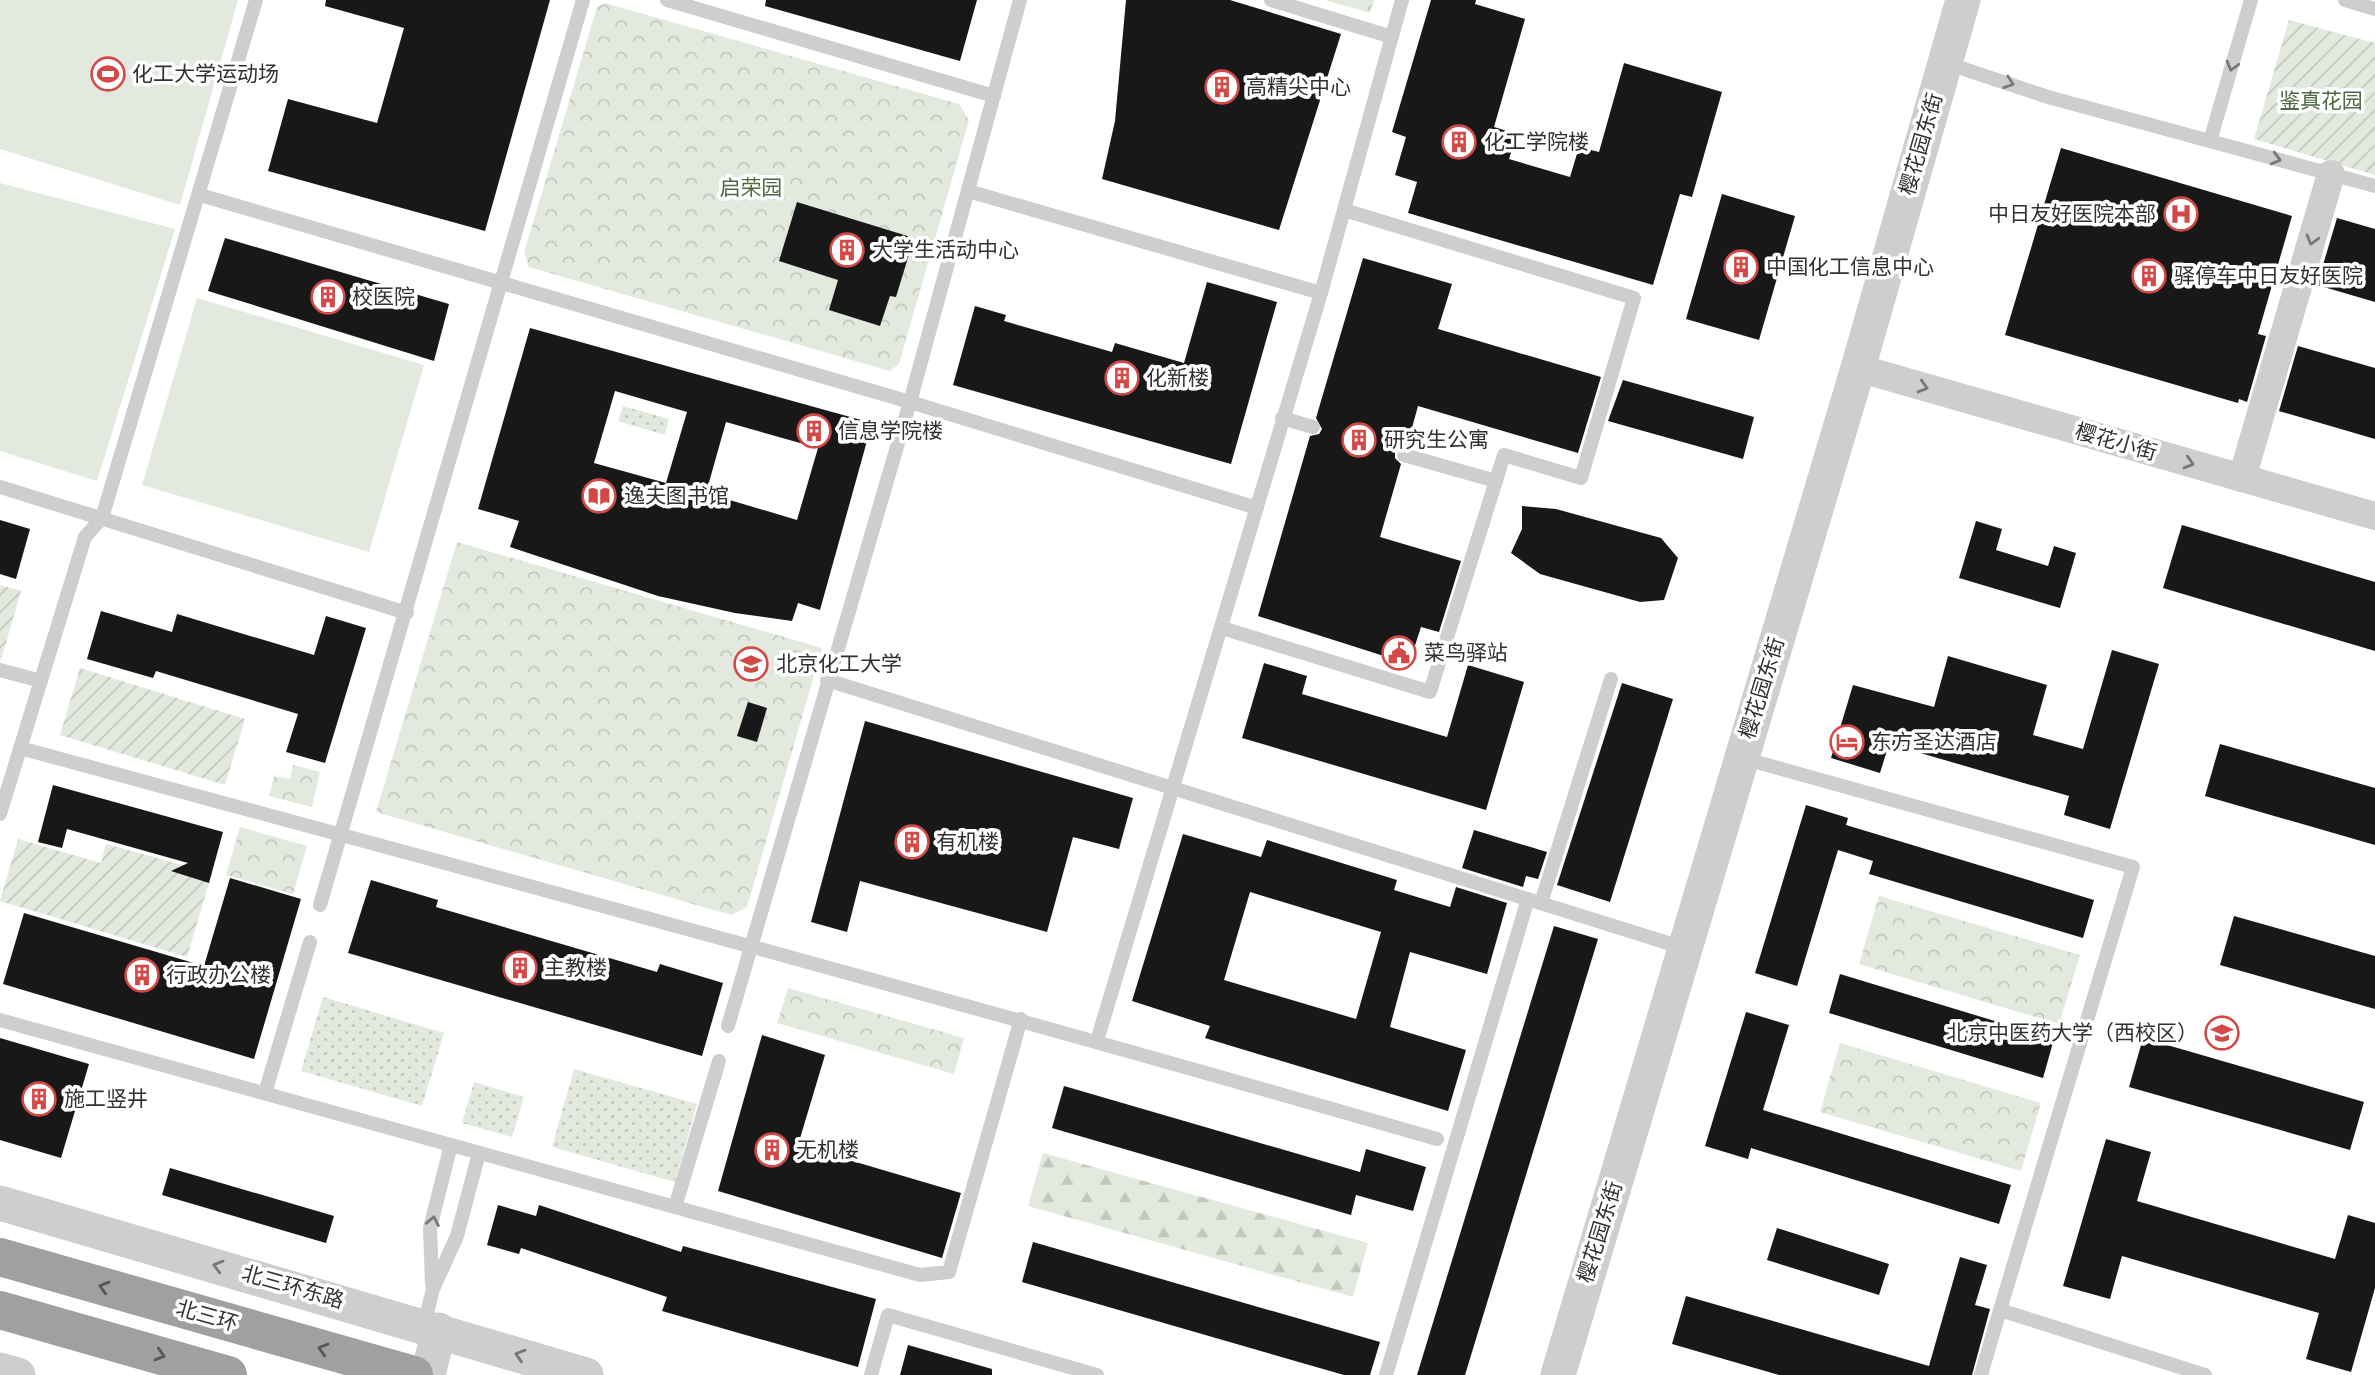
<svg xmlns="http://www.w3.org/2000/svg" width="2375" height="1375" viewBox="0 0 2375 1375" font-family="Inter,'Noto Sans SC',sans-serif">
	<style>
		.grass { fill: url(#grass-dots) }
		.forest { fill: url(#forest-firs) }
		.park { fill: url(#park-crowns) }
		.garden { fill: url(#garden-furrows) }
		.pitch { fill: #e3e9de }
		.building { fill: #181818; fill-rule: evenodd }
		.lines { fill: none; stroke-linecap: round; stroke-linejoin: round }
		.service { stroke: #cecece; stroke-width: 14 }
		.minor { stroke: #cecece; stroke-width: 28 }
		.tertiary { stroke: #cecece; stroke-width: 35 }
		.trunk { stroke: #a0a0a0; stroke-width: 38 }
		.trunk-bridge { stroke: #a0a0a0; stroke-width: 38 }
		.oneway { stroke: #787878 }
		.oneway2 { stroke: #585858 }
		.labels { text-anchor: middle; stroke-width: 7; stroke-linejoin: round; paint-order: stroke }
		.poi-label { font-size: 21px; fill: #313131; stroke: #fff; text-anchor: start }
		.park-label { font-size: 21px; fill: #516843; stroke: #fff }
		.street-label { font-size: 21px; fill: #313131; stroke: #fff }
	</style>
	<defs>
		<pattern id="grass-dots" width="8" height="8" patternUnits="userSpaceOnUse" patternTransform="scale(1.75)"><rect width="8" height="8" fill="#e3e9de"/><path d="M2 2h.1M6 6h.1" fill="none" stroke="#c3c8bf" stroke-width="1.8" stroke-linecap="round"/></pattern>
		<pattern id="forest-firs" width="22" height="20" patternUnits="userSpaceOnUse" patternTransform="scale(1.75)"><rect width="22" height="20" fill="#e3e9de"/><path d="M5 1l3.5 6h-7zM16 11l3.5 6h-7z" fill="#c3c8bf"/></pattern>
		<pattern id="park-crowns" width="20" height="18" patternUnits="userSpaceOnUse" patternTransform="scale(1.75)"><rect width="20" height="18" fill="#e3e9de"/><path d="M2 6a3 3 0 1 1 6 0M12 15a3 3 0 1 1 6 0" fill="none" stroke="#c3c8bf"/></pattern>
		<pattern id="garden-furrows" width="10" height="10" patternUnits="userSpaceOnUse" patternTransform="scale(1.75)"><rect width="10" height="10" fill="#e3e9de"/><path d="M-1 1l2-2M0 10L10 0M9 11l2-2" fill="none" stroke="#c3c8bf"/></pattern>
	</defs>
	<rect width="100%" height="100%" fill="#fff"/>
	<g class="grass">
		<polygon points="623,406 669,419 665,435 618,421"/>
		<polygon points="323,997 444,1033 422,1106 301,1071"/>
		<polygon points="574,1069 697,1104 675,1182 552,1147"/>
		<polygon points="474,1082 524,1097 512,1137 462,1123"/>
	</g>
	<polygon class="forest" points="1043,1153 1368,1243 1353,1297 1028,1206"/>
	<g class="park">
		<polygon points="1325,0 1374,0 1370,13"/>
		<polygon points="605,3 959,104 969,120 899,364 890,371 529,267 524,253 597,7"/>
		<polygon points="457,542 822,648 747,907 731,915 376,812"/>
		<polygon points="293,765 320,772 312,807 269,796 274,776 290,779"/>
		<polygon points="240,827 307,846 293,894 226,875"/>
		<polygon points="1879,896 2080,955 2059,1024 1859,964"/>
		<polygon points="788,988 964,1038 954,1074 777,1023"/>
		<polygon points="1840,1043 2041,1103 2021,1171 1820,1112"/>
	</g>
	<g class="garden">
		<polygon points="2289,20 2375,43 2375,175 2254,139"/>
		<polygon points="0,585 21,591 1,660 0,659"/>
		<polygon points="80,668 245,719 225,785 60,735"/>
		<polygon points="18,839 101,863 106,844 212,873 187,957 0,901"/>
	</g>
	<g class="pitch">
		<polygon points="0,0 238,0 180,205 0,149"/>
		<polygon points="0,183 175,229 97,481 0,451"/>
		<polygon points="197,298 424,365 369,552 142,485"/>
	</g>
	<g class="building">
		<polygon points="326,0 550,0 485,231 268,171 288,99 377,123 404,28 325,6"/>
		<polygon points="766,0 977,0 960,61 765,6"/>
		<polygon points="1126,0 1230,0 1341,34 1279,230 1102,179 1115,121"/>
		<polygon points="1431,0 1476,0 1475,4 1525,19 1494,127 1517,134 1509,159 1570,177 1579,147 1599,152 1624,63 1722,92 1692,197 1680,194 1653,285 1408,213 1417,182 1395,175 1406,137 1392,132"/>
		<polygon points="2061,148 2292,216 2258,334 2266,336 2247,402 2239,399 2238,403 2005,335"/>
		<polygon points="1722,194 1795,216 1759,340 1686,319"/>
		<polygon points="797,202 914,238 896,297 890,296 880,326 829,310 838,280 779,261"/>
		<polygon points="2337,218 2375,229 2375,302 2317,285"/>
		<polygon points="225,238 449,304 434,361 208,291"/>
		<polygon points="1363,258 1452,284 1438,329 1601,377 1578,453 1418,406 1407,446 1395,452 1395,458 1401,464 1380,537 1461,561 1439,632 1421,627 1409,664 1258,616 1310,436 1319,434 1322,429 1316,418"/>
		<polygon points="1207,282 1277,302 1231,464 953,385 975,306 1006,315 1004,321 1112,352 1115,343 1184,363"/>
		<path d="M530 328 872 423 820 610 798 603 792 621 735 613 658 596 510 547 519 521 478 509ZM615 391 687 412 666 483 594 463ZM726 422 818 448 797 520 706 493Z"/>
		<polygon points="2298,346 2375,368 2375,439 2279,411"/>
		<polygon points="1623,380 1754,417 1743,459 1608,421"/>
		<polygon points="1522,506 1556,509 1661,538 1678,558 1664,600 1640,602 1540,574 1511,553 1522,529"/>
		<polygon points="0,520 30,529 16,579 0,574"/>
		<polygon points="1976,521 2002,529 1996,550 2048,566 2054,546 2076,553 2060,608 1959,578"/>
		<polygon points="2182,525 2375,582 2375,651 2163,588"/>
		<polygon points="101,611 172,632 177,614 314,655 326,616 366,628 325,763 286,752 298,714 156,671 153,678 87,659"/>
		<polygon points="2112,650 2159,664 2110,829 2064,815 2069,796 1889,744 1880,773 1831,758 1853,685 1934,707 1948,656 2047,685 2033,735 2083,749"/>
		<polygon points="1264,663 1307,676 1302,694 1447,737 1468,665 1524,682 1486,810 1242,738"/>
		<polygon points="1622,683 1673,699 1610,902 1557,885"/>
		<polygon points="748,702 767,708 757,742 737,736"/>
		<polygon points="865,721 1133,798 1119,849 1073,837 1047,932 860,881 847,932 811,922"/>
		<polygon points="2220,744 2375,788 2375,845 2205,796"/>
		<polygon points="53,785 223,832 209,883 171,871 188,863 67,829 62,848 38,842"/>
		<polygon points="1806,805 1848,818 1846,825 2094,900 2083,938 1869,874 1873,861 1838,850 1797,986 1755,973"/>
		<polygon points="1474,830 1547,852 1538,879 1526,876 1523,887 1462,868"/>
		<path d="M1183 834 1261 857 1267 840 1397 880 1394 890 1450 907 1456 887 1507 903 1487 974 1410 952 1390 1027 1466 1050 1448 1111 1205 1038 1210 1026 1132 1001ZM1250 892 1381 932 1356 1019 1224 980Z"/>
		<polygon points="230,878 301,899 254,1059 3,984 24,913 204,966"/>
		<polygon points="371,880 438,900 436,907 657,972 660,964 723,983 702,1056 348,953"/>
		<polygon points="2234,916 2375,956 2375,1009 2220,965"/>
		<polygon points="1554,926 1598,939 1465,1375 1417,1375"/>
		<polygon points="1840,974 2054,1039 2043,1078 1829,1013"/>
		<polygon points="1746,1012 1789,1025 1763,1110 2011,1185 1999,1224 1751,1148 1748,1159 1705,1146"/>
		<polygon points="762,1035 825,1055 798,1145 961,1193 942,1258 718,1191"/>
		<polygon points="0,1038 89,1064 61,1158 0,1140"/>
		<polygon points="2143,1038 2364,1102 2350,1150 2129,1087"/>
		<polygon points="1064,1086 1360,1172 1366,1149 1426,1167 1413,1211 1356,1195 1351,1215 1052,1128"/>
		<polygon points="2106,1139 2151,1152 2137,1201 2335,1259 2348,1215 2375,1223 2375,1288 2351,1372 2306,1359 2319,1313 2122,1256 2110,1299 2063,1286"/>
		<polygon points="170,1168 334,1216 326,1243 162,1195"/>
		<polygon points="498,1205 536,1216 539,1205 681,1252 683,1246 876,1299 858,1367 662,1311 667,1297 521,1248 519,1254 487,1245"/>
		<polygon points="1777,1228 1889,1264 1879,1295 1767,1260"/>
		<polygon points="1033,1242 1380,1342 1370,1375 1344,1375 1022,1282"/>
		<polygon points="1960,1257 1987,1265 1975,1305 1990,1309 1972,1375 1779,1375 1672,1344 1686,1296 1929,1366"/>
		<polygon points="908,1345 992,1369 992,1375 900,1375"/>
	</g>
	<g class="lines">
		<g class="service">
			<polyline points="667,0 994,96"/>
			<polyline points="1271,0 1392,37"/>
			<polyline points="2345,0 2375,9"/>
			<polyline points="1946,63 2048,97 2375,186"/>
			<polyline points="2210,141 2251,0"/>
			<polyline points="968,191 1321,293"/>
			<polyline points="200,195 910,402 1257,508"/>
			<polyline points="1282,418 1313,427"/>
			<polyline points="1404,455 1496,481"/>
			<polyline points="0,487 407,613"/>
			<polyline points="1222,628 1430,692 1504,455 1581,478 1634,298 1344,210"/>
			<polyline points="0,670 41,681"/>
			<polyline points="827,680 1684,948"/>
			<path d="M20 748C493 876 966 1003 1437 1139"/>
			<polyline points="1742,758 2133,867 2000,1310 2205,1375"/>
			<polyline points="0,814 85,537 102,518 256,0"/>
			<polyline points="1541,903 1611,679"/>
			<polyline points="320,905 583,0"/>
			<polyline points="0,1020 920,1275 949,1272 1021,1019"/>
			<polyline points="728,1026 910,402 1020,0"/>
			<polyline points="1097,1041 1321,293 1402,0"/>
			<polyline points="265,1093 310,942"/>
			<polyline points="675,1207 719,1061"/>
			<polyline points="432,1284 430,1228 451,1145"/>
			<polyline points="424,1325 433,1289 457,1236 479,1153"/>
			<polyline points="871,1375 888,1315 1097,1375"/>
			<polyline points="1386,1375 1528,899"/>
			<polyline points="1981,1375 2000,1310"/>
		</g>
		<g class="minor">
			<polyline points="1858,368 2375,516"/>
			<polyline points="2242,478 2331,174"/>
		</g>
		<g class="tertiary">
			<polyline points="0,1203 586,1375"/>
			<polyline points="0,1370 18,1375"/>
			<polyline points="428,1375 439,1330"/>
			<polyline points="1558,1375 1858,368 1963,0"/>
		</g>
		<polyline class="trunk" points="0,1310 228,1375"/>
		<polyline class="trunk-bridge" points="0,1257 414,1375"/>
	</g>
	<defs><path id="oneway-chevron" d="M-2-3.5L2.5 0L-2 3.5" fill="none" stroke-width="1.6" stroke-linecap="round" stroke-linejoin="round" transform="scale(1.75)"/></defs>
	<g class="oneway">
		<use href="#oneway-chevron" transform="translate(2232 66) rotate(106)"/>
		<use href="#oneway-chevron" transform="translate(2009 83) rotate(20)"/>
		<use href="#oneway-chevron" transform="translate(2276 159) rotate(15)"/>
		<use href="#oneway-chevron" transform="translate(2312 240) rotate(106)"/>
		<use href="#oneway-chevron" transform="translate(1923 387) rotate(16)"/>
		<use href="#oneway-chevron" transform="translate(2189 463) rotate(16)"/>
		<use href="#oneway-chevron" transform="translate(433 1221) rotate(-79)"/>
		<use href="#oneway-chevron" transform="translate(218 1266) rotate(-164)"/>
		<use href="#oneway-chevron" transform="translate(520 1355) rotate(-163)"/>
	</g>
	<g class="oneway2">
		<use href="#oneway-chevron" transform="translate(104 1287) rotate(-164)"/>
		<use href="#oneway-chevron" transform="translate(323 1349) rotate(-164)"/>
		<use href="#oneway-chevron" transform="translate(160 1355) rotate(16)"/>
	</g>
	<defs>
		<symbol id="stadium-ring" viewBox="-11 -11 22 22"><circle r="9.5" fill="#fff" stroke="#d24948" stroke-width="1.5"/><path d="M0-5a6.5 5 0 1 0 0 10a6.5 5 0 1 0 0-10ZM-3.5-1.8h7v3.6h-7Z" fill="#d24948"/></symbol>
		<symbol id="building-ring" viewBox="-11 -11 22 22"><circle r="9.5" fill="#fff" stroke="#d24948" stroke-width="1.5"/><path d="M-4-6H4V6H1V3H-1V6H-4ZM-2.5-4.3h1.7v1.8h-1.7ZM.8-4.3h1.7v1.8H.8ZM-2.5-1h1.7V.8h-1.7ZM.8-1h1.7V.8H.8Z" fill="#d24948"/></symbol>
		<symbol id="hospital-ring" viewBox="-11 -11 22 22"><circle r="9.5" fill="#fff" stroke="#d24948" stroke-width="1.5"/><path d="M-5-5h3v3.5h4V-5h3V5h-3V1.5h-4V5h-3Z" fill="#d24948"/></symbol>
		<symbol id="library-ring" viewBox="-11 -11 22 22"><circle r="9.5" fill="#fff" stroke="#d24948" stroke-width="1.5"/><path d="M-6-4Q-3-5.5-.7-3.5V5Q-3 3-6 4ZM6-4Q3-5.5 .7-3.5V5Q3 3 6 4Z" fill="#d24948"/></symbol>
		<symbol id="civic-ring" viewBox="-11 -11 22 22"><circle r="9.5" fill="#fff" stroke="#d24948" stroke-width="1.5"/><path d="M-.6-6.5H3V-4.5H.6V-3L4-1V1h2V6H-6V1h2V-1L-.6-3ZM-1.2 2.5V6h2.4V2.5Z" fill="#d24948"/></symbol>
		<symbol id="university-ring" viewBox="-11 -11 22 22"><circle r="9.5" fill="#fff" stroke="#d24948" stroke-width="1.5"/><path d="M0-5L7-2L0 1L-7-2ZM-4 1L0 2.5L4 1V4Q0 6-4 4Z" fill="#d24948"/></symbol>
		<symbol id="hotel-ring" viewBox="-11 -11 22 22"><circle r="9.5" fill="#fff" stroke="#d24948" stroke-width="1.5"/><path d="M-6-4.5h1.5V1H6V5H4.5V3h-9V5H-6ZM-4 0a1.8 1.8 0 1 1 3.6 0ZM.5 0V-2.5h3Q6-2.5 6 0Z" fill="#d24948"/></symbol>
	</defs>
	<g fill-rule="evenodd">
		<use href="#stadium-ring" x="89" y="55" width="38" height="38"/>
		<use href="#building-ring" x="1203" y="68" width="38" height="38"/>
		<use href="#building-ring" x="1440" y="123" width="38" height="38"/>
		<use href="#hospital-ring" x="2162" y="195" width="38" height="38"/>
		<use href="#building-ring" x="828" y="231" width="38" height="38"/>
		<use href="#building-ring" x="1722" y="248" width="38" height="38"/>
		<use href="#building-ring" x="2130" y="257" width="38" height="38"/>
		<use href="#building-ring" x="309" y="278" width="38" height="38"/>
		<use href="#building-ring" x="1103" y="359" width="38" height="38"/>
		<use href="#building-ring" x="795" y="412" width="38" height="38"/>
		<use href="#building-ring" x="1340" y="421" width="38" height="38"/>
		<use href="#library-ring" x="580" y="477" width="38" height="38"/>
		<use href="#civic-ring" x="1380" y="634" width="38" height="38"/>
		<use href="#university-ring" x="732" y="645" width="38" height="38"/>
		<use href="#hotel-ring" x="1828" y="723" width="38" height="38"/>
		<use href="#building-ring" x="893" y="823" width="38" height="38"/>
		<use href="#building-ring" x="501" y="949" width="38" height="38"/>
		<use href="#building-ring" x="123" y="956" width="38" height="38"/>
		<use href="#university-ring" x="2203" y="1014" width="38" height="38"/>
		<use href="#building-ring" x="20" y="1080" width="38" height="38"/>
		<use href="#building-ring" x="753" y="1131" width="38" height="38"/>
	</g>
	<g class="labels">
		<g class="poi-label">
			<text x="132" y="81">化工大学运动场</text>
			<text x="1246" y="94">高精尖中心</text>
			<text x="1484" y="149">化工学院楼</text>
			<text x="2156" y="221" text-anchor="end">中日友好医院本部</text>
			<text x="872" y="257">大学生活动中心</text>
			<text x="1766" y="274">中国化工信息中心</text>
			<text x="2174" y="283">驿停车中日友好医院</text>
			<text x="352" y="304">校医院</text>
			<text x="1146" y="385">化新楼</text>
			<text x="838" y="438">信息学院楼</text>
			<text x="1384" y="447">研究生公寓</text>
			<text x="624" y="503">逸夫图书馆</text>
			<text x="1424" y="660">菜鸟驿站</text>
			<text x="776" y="671">北京化工大学</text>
			<text x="1871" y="749">东方圣达酒店</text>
			<text x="936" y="849">有机楼</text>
			<text x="544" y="975">主教楼</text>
			<text x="166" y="982">行政办公楼</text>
			<text x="2198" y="1040" text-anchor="end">北京中医药大学（西校区）</text>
			<text x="64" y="1106">施工竖井</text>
			<text x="796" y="1157">无机楼</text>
		</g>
		<g class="park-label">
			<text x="2321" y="108">鉴真花园</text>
			<text x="751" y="195">启荣园</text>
		</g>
		<g class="street-label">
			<text transform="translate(1921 144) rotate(-74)" y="7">樱花园东街</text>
			<text transform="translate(2116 442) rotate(16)" y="7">樱花小街</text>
			<text transform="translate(1762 688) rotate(-73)" y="7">樱花园东街</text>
			<text transform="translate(1600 1232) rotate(-73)" y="7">樱花园东街</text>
			<text transform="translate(293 1287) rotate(16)" y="7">北三环东路</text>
			<text transform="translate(207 1316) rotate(16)" y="7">北三环</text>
		</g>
	</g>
</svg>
